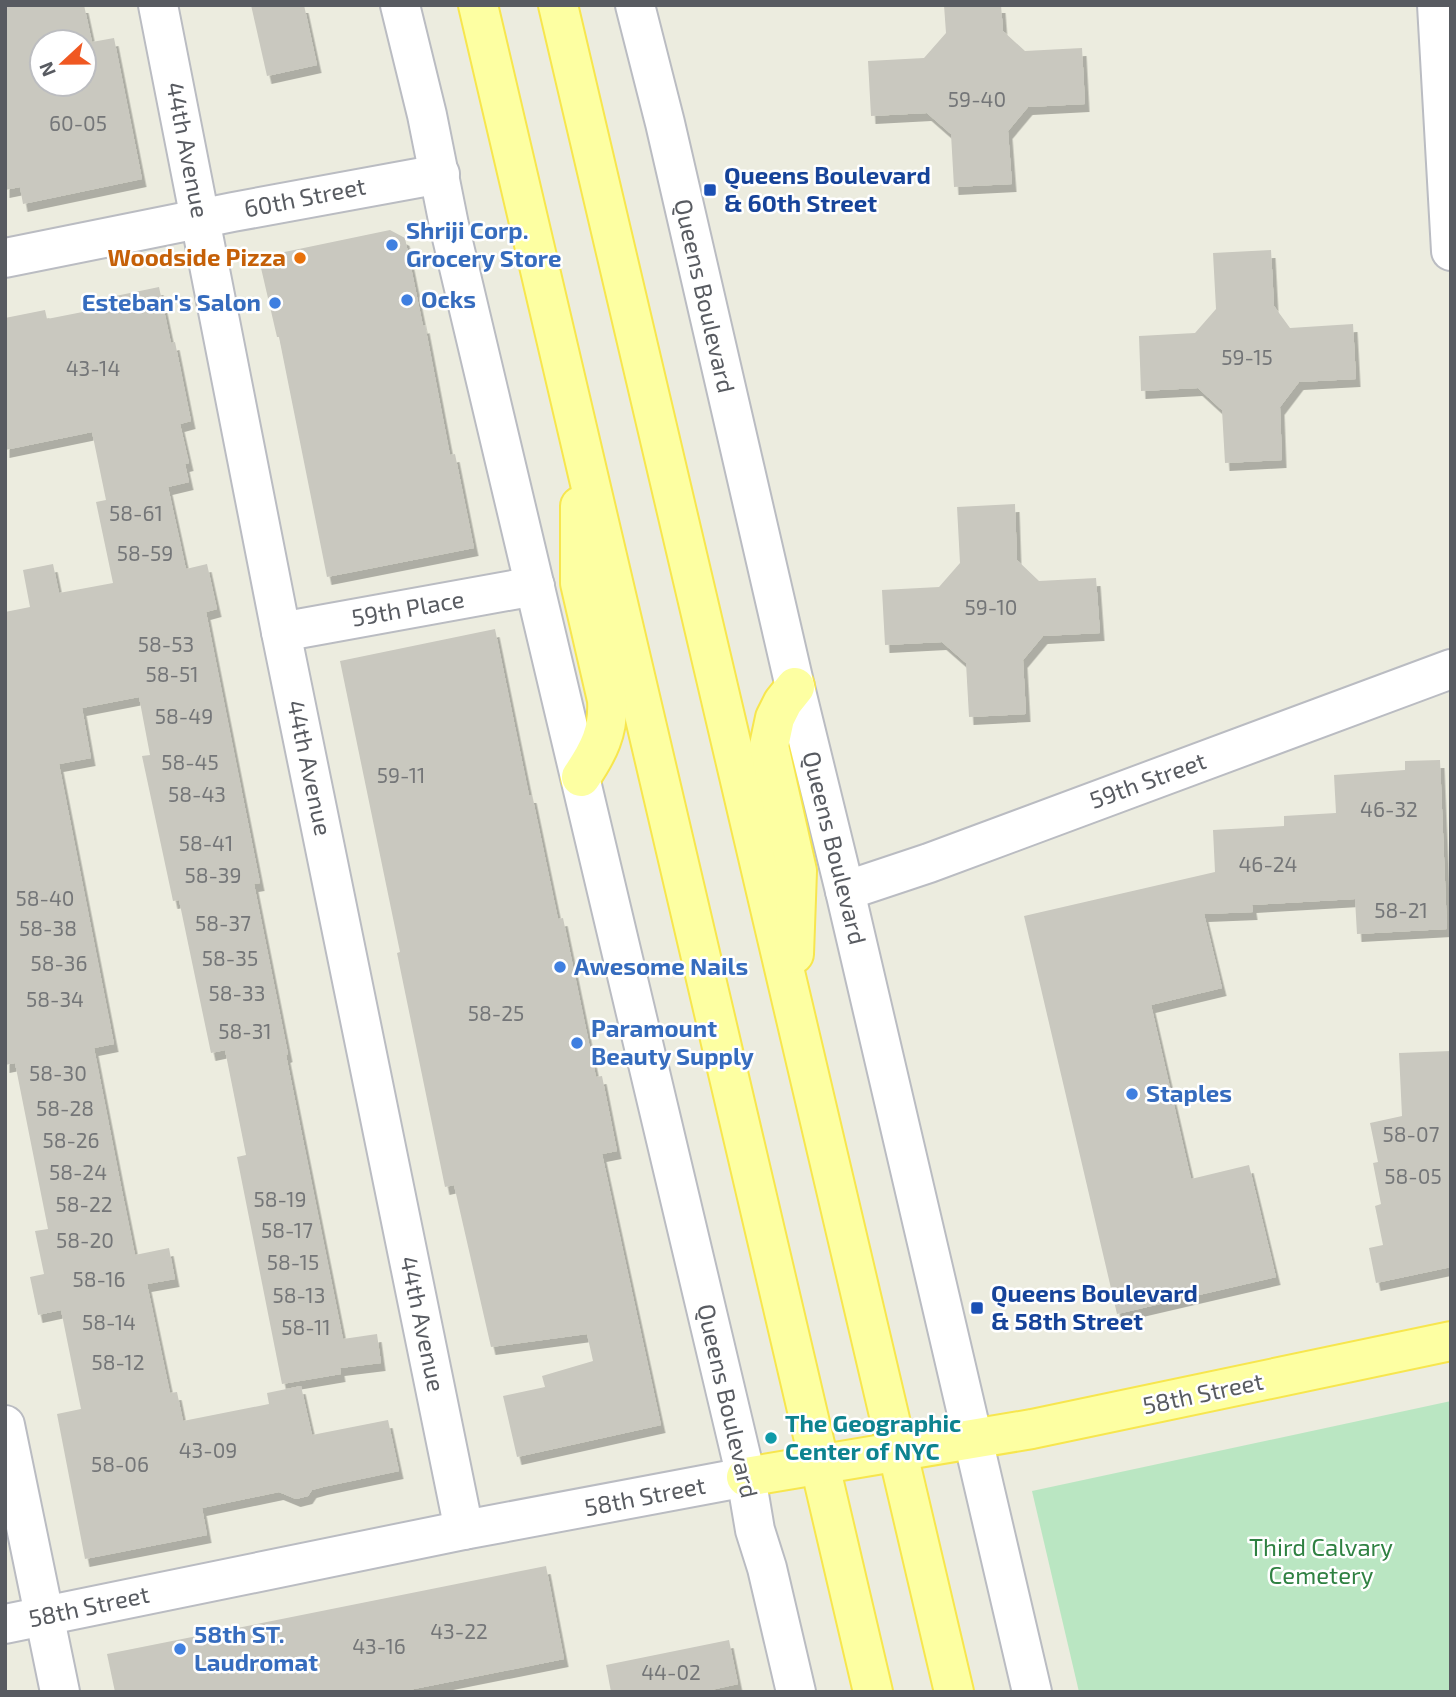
<svg xmlns="http://www.w3.org/2000/svg" width="1456" height="1697" viewBox="0 0 1456 1697" font-family="'Exo 2',sans-serif">
	<style>
		.green { fill: #bae6c2 }
		.building { fill: #c9c8bf; fill-rule: evenodd; filter: url(#shadow) }
		.lines { fill: none; stroke-linecap: round; stroke-linejoin: round }
		.minor-casing { stroke: #babcc2; stroke-width: 42 }
		.major-casing { stroke: #f7e64e; stroke-width: 42 }
		.minor { stroke: #fff; stroke-width: 38 }
		.major { stroke: #fdffa2; stroke-width: 38 }
		.transit-dot { fill: #1a4fb4; stroke: #fff; stroke-width: 2.5 }
		.shop-dot { fill: #3f7fe0; stroke: #fff; stroke-width: 2.5 }
		.food-dot { fill: #e8710a; stroke: #fff; stroke-width: 2.5 }
		.culture-dot { fill: #0f9aa8; stroke: #fff; stroke-width: 2.5 }
		.labels { text-anchor: middle; stroke-width: 5; stroke-linejoin: round; paint-order: stroke }
		.number-label { font-size: 21px; fill: #747678 }
		.street-label { font-size: 24px; fill: #585b61; stroke: #fff }
		.transit-label { font-size: 24px; font-weight: bold; fill: #164399; stroke: #fff; text-anchor: start }
		.shop-label { font-size: 24px; font-weight: bold; fill: #366cbe; stroke: #fff; text-anchor: start }
		.food-label { font-size: 24px; font-weight: bold; fill: #c56008; stroke: #fff; text-anchor: end }
		.culture-label { font-size: 24px; font-weight: bold; fill: #0d838f; stroke: #fff; text-anchor: start }
		.park-label { font-size: 24px; fill: #2f8142; stroke: #fff }
	</style>
	<defs>
		<filter id="shadow"><feDropShadow dx="4.5" dy="8" stdDeviation="0" flood-color="#0004"/></filter>
	</defs>
	<rect width="100%" height="100%" fill="#ececdf"/>
	<polygon class="green" points="1451,1401 1451,1692 1079,1692 1032,1491"/>
	<g class="building">
		<path d="M5 5H84L92 42 114 38 142 179 23 204 20 187 5 190ZM42 42H84V84H42Z"/>
		<polygon points="251,5 304,5 317,65 267,76"/>
		<polygon points="944,5 1001,5 1003,31 1025,51 1082,48 1085,104 1028,107 1008,131 1012,184 954,187 951,134 927,113 871,116 868,61 924,58 946,33"/>
		<polygon points="390,230 405,238 423,326 425,325 450,455 455,454 474,548 327,577 279,337 277,337 261,268 270,255"/>
		<polygon points="1271,250 1274,306 1290,328 1353,324 1356,379 1299,382 1280,407 1282,460 1225,463 1222,410 1198,388 1141,391 1139,336 1195,333 1216,309 1213,253"/>
		<polygon points="159,287 171,343 175,342 191,421 180,424 189,463 185,464 189,482 168,487 186,569 207,564 217,609 206,612 260,883 254,884 288,1054 286,1055 343,1339 377,1334 381,1363 340,1368 341,1374 282,1384 237,1157 246,1155 225,1050 211,1053 179,900 173,901 142,756 150,755 139,697 82,708 91,758 59,764 114,1044 94,1048 120,1181 135,1255 169,1248 175,1279 147,1284 170,1393 177,1392 183,1421 269,1404 267,1393 301,1386 312,1435 388,1420 399,1471 323,1487 312,1490 308,1496 296,1499 279,1492 202,1508 207,1535 85,1559 57,1414 81,1409 61,1310 38,1315 30,1277 44,1274 35,1231 48,1229 15,1063 5,1065 5,612 30,607 23,570 53,564 59,593 113,583 96,502 106,500 92,432 5,450 5,318 45,310 47,319 108,307 106,298"/>
		<polygon points="1015,504 1017,560 1039,581 1096,578 1100,633 1043,636 1023,660 1026,714 969,717 966,663 942,642 885,645 882,590 939,587 960,563 957,507"/>
		<polygon points="495,629 529,795 532,795 558,919 563,918 596,1077 602,1076 617,1151 602,1154 661,1425 517,1457 503,1396 545,1387 542,1376 593,1361 587,1334 491,1347 454,1185 445,1187 397,953 400,952 340,661"/>
		<polygon points="1440,760 1447,929 1357,934 1355,899 1252,905 1253,912 1204,914 1222,988 1151,1005 1191,1179 1249,1165 1276,1277 1117,1314 1024,916 1215,872 1213,830 1284,826 1284,816 1336,813 1334,775 1405,770 1405,761"/>
		<polygon points="1451,1051 1451,1267 1376,1283 1369,1248 1383,1245 1375,1206 1381,1204 1373,1163 1378,1162 1370,1123 1402,1116 1399,1053"/>
		<polygon points="546,1566 564,1659 399,1692 115,1692 107,1654"/>
		<polygon points="729,1640 738,1684 702,1692 611,1692 606,1665"/>
	</g>
	<g class="lines">
		<defs>
			<g id="minor">
				<polyline points="158,5 281,632 464,1530"/>
				<polyline points="400,5 427,115 449,225 746,1477 755,1530 767,1568 796,1692"/>
				<polyline points="635,5 665,123 795,687 845,891 1032,1692"/>
				<polyline points="1437,5 1451,251"/>
				<polyline points="5,258 233,212 440,174"/>
				<polyline points="281,632 535,586"/>
				<polyline points="845,891 929,863 1451,669"/>
				<polyline points="5,1425 60,1692"/>
				<polyline points="5,1624 464,1530 746,1477"/>
			</g>
			<g id="major">
				<polyline points="478,5 873,1692"/>
				<polyline points="558,5 954,1692"/>
				<path d="M580 506V583L607 700C609 731 598 752 581 777"/>
				<polyline points="794,954 797,871 769,746 775,718 783,702 795,687"/>
				<polyline points="746,1477 1032,1429 1451,1341"/>
			</g>
		</defs>
		<use href="#minor" class="minor-casing"/>
		<use href="#major" class="major-casing"/>
		<use href="#minor" class="minor"/>
		<use href="#major" class="major"/>
	</g>
	<g class="transit-dot">
		<rect x="703" y="183" width="14" height="14" rx="3.5"/>
		<rect x="970" y="1301" width="14" height="14" rx="3.5"/>
	</g>
	<g class="shop-dot">
		<circle cx="392" cy="245" r="7"/>
		<circle cx="407" cy="300" r="7"/>
		<circle cx="275" cy="303" r="7"/>
		<circle cx="560" cy="967" r="7"/>
		<circle cx="577" cy="1043" r="7"/>
		<circle cx="1132" cy="1094" r="7"/>
		<circle cx="180" cy="1649" r="7"/>
	</g>
	<circle class="food-dot" cx="300" cy="258" r="7"/>
	<circle class="culture-dot" cx="771" cy="1438" r="7"/>
	<g class="labels">
		<g class="number-label">
			<text x="977" y="107">59-40</text>
			<text x="78" y="131">60-05</text>
			<text x="1247" y="365">59-15</text>
			<text x="93" y="376">43-14</text>
			<text x="136" y="521">58-61</text>
			<text x="145" y="561">58-59</text>
			<text x="991" y="615">59-10</text>
			<text x="166" y="652">58-53</text>
			<text x="172" y="682">58-51</text>
			<text x="184" y="724">58-49</text>
			<text x="190" y="770">58-45</text>
			<text x="401" y="783">59-11</text>
			<text x="197" y="802">58-43</text>
			<text x="1389" y="817">46-32</text>
			<text x="206" y="851">58-41</text>
			<text x="1268" y="872">46-24</text>
			<text x="213" y="883">58-39</text>
			<text x="45" y="906">58-40</text>
			<text x="1401" y="918">58-21</text>
			<text x="223" y="931">58-37</text>
			<text x="48" y="936">58-38</text>
			<text x="230" y="966">58-35</text>
			<text x="59" y="971">58-36</text>
			<text x="237" y="1001">58-33</text>
			<text x="55" y="1007">58-34</text>
			<text x="496" y="1021">58-25</text>
			<text x="245" y="1039">58-31</text>
			<text x="58" y="1081">58-30</text>
			<text x="65" y="1116">58-28</text>
			<text x="1411" y="1142">58-07</text>
			<text x="71" y="1148">58-26</text>
			<text x="78" y="1180">58-24</text>
			<text x="1413" y="1184">58-05</text>
			<text x="280" y="1207">58-19</text>
			<text x="84" y="1212">58-22</text>
			<text x="287" y="1238">58-17</text>
			<text x="85" y="1248">58-20</text>
			<text x="293" y="1270">58-15</text>
			<text x="99" y="1287">58-16</text>
			<text x="299" y="1303">58-13</text>
			<text x="109" y="1330">58-14</text>
			<text x="306" y="1335">58-11</text>
			<text x="118" y="1370">58-12</text>
			<text x="208" y="1458">43-09</text>
			<text x="120" y="1472">58-06</text>
			<text x="459" y="1639">43-22</text>
			<text x="379" y="1654">43-16</text>
			<text x="671" y="1680">44-02</text>
		</g>
		<g class="street-label">
			<text transform="translate(187 150) rotate(79)" y="8">44th Avenue</text>
			<text transform="translate(305 198) rotate(-11)" y="8">60th Street</text>
			<text transform="translate(704 296) rotate(77)" y="8">Queens Boulevard</text>
			<text transform="translate(408 609) rotate(-10)" y="8">59th Place</text>
			<text transform="translate(309 768) rotate(78)" y="8">44th Avenue</text>
			<text transform="translate(1148 781) rotate(-20)" y="8">59th Street</text>
			<text transform="translate(834 848) rotate(76)" y="8">Queens Boulevard</text>
			<text transform="translate(422 1324) rotate(78)" y="8">44th Avenue</text>
			<text transform="translate(1203 1394) rotate(-12)" y="8">58th Street</text>
			<text transform="translate(727 1401) rotate(77)" y="8">Queens Boulevard</text>
			<text transform="translate(645 1497) rotate(-11)" y="8">58th Street</text>
			<text transform="translate(89 1607) rotate(-12)" y="8">58th Street</text>
		</g>
		<g class="transit-label">
			<text x="724" y="184">Queens Boulevard<tspan x="724" dy="28">&amp; 60th Street</tspan></text>
			<text x="991" y="1302">Queens Boulevard<tspan x="991" dy="28">&amp; 58th Street</tspan></text>
		</g>
		<g class="shop-label">
			<text x="406" y="239">Shriji Corp.<tspan x="406" dy="28">Grocery Store</tspan></text>
			<text x="421" y="308">Ocks</text>
			<text x="261" y="311" text-anchor="end">Esteban's Salon</text>
			<text x="574" y="975">Awesome Nails</text>
			<text x="591" y="1037">Paramount<tspan x="591" dy="28">Beauty Supply</tspan></text>
			<text x="1146" y="1102">Staples</text>
			<text x="194" y="1643">58th ST.<tspan x="194" dy="28">Laudromat</tspan></text>
		</g>
		<g class="food-label">
			<text x="286" y="266">Woodside Pizza</text>
		</g>
		<g class="culture-label">
			<text x="785" y="1432">The Geographic<tspan x="785" dy="28">Center of NYC</tspan></text>
		</g>
		<g class="park-label">
			<text x="1321" y="1556">Third Calvary<tspan x="1321" dy="28">Cemetery</tspan></text>
		</g>
	</g>
	<rect width="1456" height="1697" fill="none" stroke="#585b61" stroke-width="14"/>
	<g transform="translate(63 63) rotate(248)"><circle r="33" fill="#ffffff" stroke="#bcbdc0" stroke-width="2"/>
	<path d="M0-5L12 26L0 18L-12 26Z" fill="#f05822"/>
	<text y="-10" font-size="19" font-weight="bold" text-anchor="middle" fill="#585b61">N</text>
	</g>
</svg>
